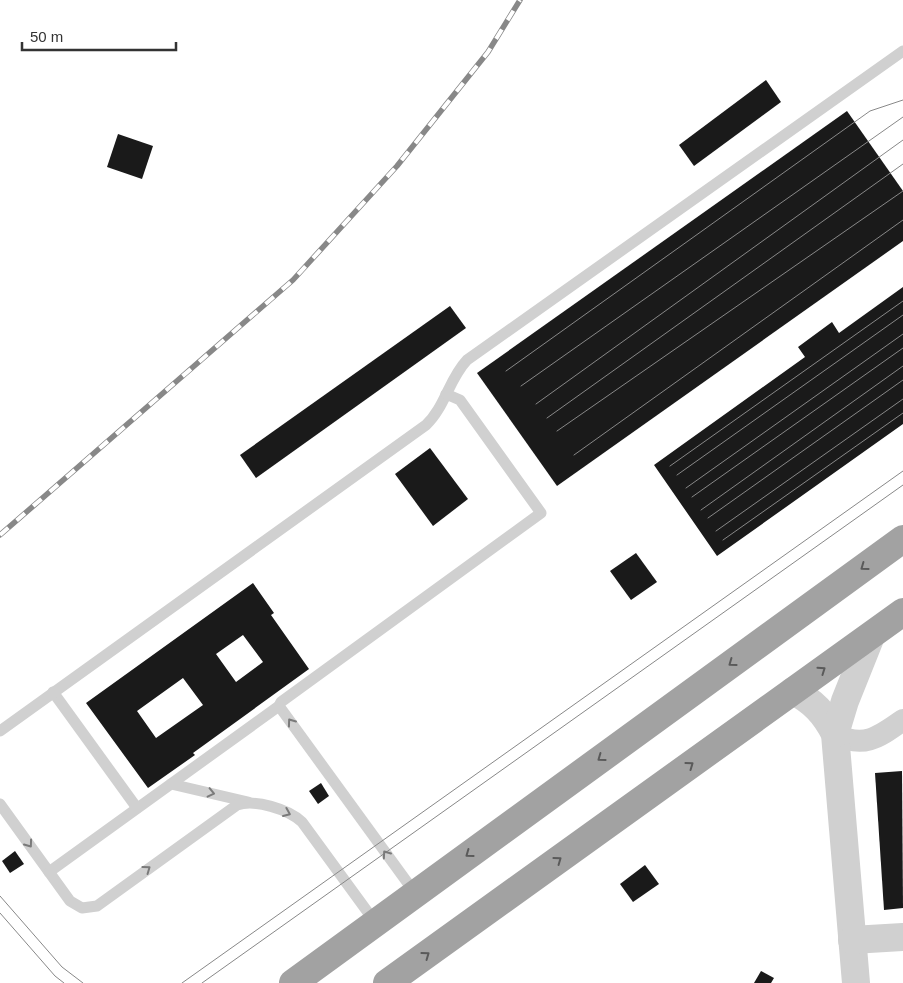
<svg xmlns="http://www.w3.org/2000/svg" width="903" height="983" viewBox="0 0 903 983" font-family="Helvetica,sans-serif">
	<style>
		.building { fill: #1a1a1a; fill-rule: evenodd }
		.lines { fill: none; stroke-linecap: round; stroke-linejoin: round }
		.service { stroke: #d0d0d0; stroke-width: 11 }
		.minor { stroke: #d0d0d0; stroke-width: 22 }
		.tertiary { stroke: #d0d0d0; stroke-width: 28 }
		.trunk { stroke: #a2a2a2; stroke-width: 28 }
		.tram { stroke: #888; stroke-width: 1 }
		.rail-casing { stroke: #888; stroke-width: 5.5 }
		.rail { stroke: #fff; stroke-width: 4; stroke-dasharray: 11; stroke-linecap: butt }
		.oneway { stroke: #5a5a5a }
		.oneway2 { stroke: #7a7a7a }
	</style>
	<rect width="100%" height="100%" fill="#fff"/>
	<g class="building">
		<polygon points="766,80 781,102 694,166 679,145"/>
		<polygon points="847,111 903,191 903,241 557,486 477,373"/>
		<polygon points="118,134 153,146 142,179 107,167"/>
		<polygon points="903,287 903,424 717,556 654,465 805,357 798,347 832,322 839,333"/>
		<polygon points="450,306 466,328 256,478 240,455"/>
		<polygon points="430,448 468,499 433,526 395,474"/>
		<polygon points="636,553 657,582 631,600 610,571"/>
		<path d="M253 583 274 613 271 615 309 669 193 753 195 755 148 788 86 703ZM243 635 263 662 236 682 216 654ZM183 678 203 705 156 738 137 711Z"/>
		<polygon points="902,771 903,908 884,910 875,773"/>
		<polygon points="321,783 329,796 318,804 309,791"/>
		<polygon points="15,851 24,864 10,873 2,861"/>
		<polygon points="645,865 659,884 633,902 620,884"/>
		<polygon points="761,971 774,978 771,983 754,983"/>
	</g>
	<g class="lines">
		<g class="service">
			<polyline points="53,692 137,808"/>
			<polyline points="279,706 415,893"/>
			<path d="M0 731 426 425C445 407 449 379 467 360L903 51"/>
			<polyline points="171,784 248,802"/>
			<path d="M0 804 70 901 82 908 97 906 237 805C255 799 288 809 302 822L375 922"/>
			<polyline points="49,872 279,706 281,702 541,513 460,400 446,394"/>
		</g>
		<path class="minor" d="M835 734C864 749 879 737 903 720"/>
		<g class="tertiary">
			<path d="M793 691C813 701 825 714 835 734L856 983"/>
			<polyline points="835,734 845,701 871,636"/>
			<polyline points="852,940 903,937"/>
		</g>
		<g class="trunk">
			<polyline points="293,983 903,539"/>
			<polyline points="387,983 903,612"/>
		</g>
		<g class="tram">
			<polyline points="506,371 870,111 903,100"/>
			<polyline points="521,386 903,117"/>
			<polyline points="536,404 903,140"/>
			<polyline points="547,418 903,164"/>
			<polyline points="557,431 903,191"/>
			<polyline points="574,455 903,220"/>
			<polyline points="670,466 903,301"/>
			<polyline points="677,475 903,315"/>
			<polyline points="686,488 903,334"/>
			<polyline points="692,497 903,348"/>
			<polyline points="701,510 903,366"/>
			<polyline points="708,518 903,380"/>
			<polyline points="716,531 903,399"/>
			<polyline points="723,540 903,413"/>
			<polyline points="0,896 62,967 83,983"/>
			<polyline points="0,913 55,976 64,983"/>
			<polyline points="182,983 903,471"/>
			<polyline points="202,983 903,485"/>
		</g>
		<defs>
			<polyline id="rail" points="0,535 293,280 397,166 488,52 520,0"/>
		</defs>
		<use href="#rail" class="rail-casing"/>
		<use href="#rail" class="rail"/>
	</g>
	<defs><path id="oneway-chevron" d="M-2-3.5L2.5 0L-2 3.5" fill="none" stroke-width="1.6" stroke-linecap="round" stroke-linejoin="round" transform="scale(1.25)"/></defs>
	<g class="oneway">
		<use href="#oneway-chevron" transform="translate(864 567) rotate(144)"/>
		<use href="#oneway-chevron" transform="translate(732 663) rotate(144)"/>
		<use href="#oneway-chevron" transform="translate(822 670) rotate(-35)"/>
		<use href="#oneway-chevron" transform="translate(601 758) rotate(144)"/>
		<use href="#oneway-chevron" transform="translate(690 765) rotate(-36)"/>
		<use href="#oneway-chevron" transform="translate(469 854) rotate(144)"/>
		<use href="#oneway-chevron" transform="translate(558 860) rotate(-36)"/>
		<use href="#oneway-chevron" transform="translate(426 955) rotate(-36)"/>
	</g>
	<g class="oneway2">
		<use href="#oneway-chevron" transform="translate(291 722) rotate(-126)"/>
		<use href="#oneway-chevron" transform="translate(211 793) rotate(13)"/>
		<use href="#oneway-chevron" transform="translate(287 813) rotate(23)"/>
		<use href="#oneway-chevron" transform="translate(29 844) rotate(54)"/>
		<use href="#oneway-chevron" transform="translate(386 854) rotate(-125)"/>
		<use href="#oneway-chevron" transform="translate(147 869) rotate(-36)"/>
	</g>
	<path d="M22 42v8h154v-8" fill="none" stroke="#333333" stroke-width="2.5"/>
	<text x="30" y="42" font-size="15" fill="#333333" stroke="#ffffff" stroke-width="4" paint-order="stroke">50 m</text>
</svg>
